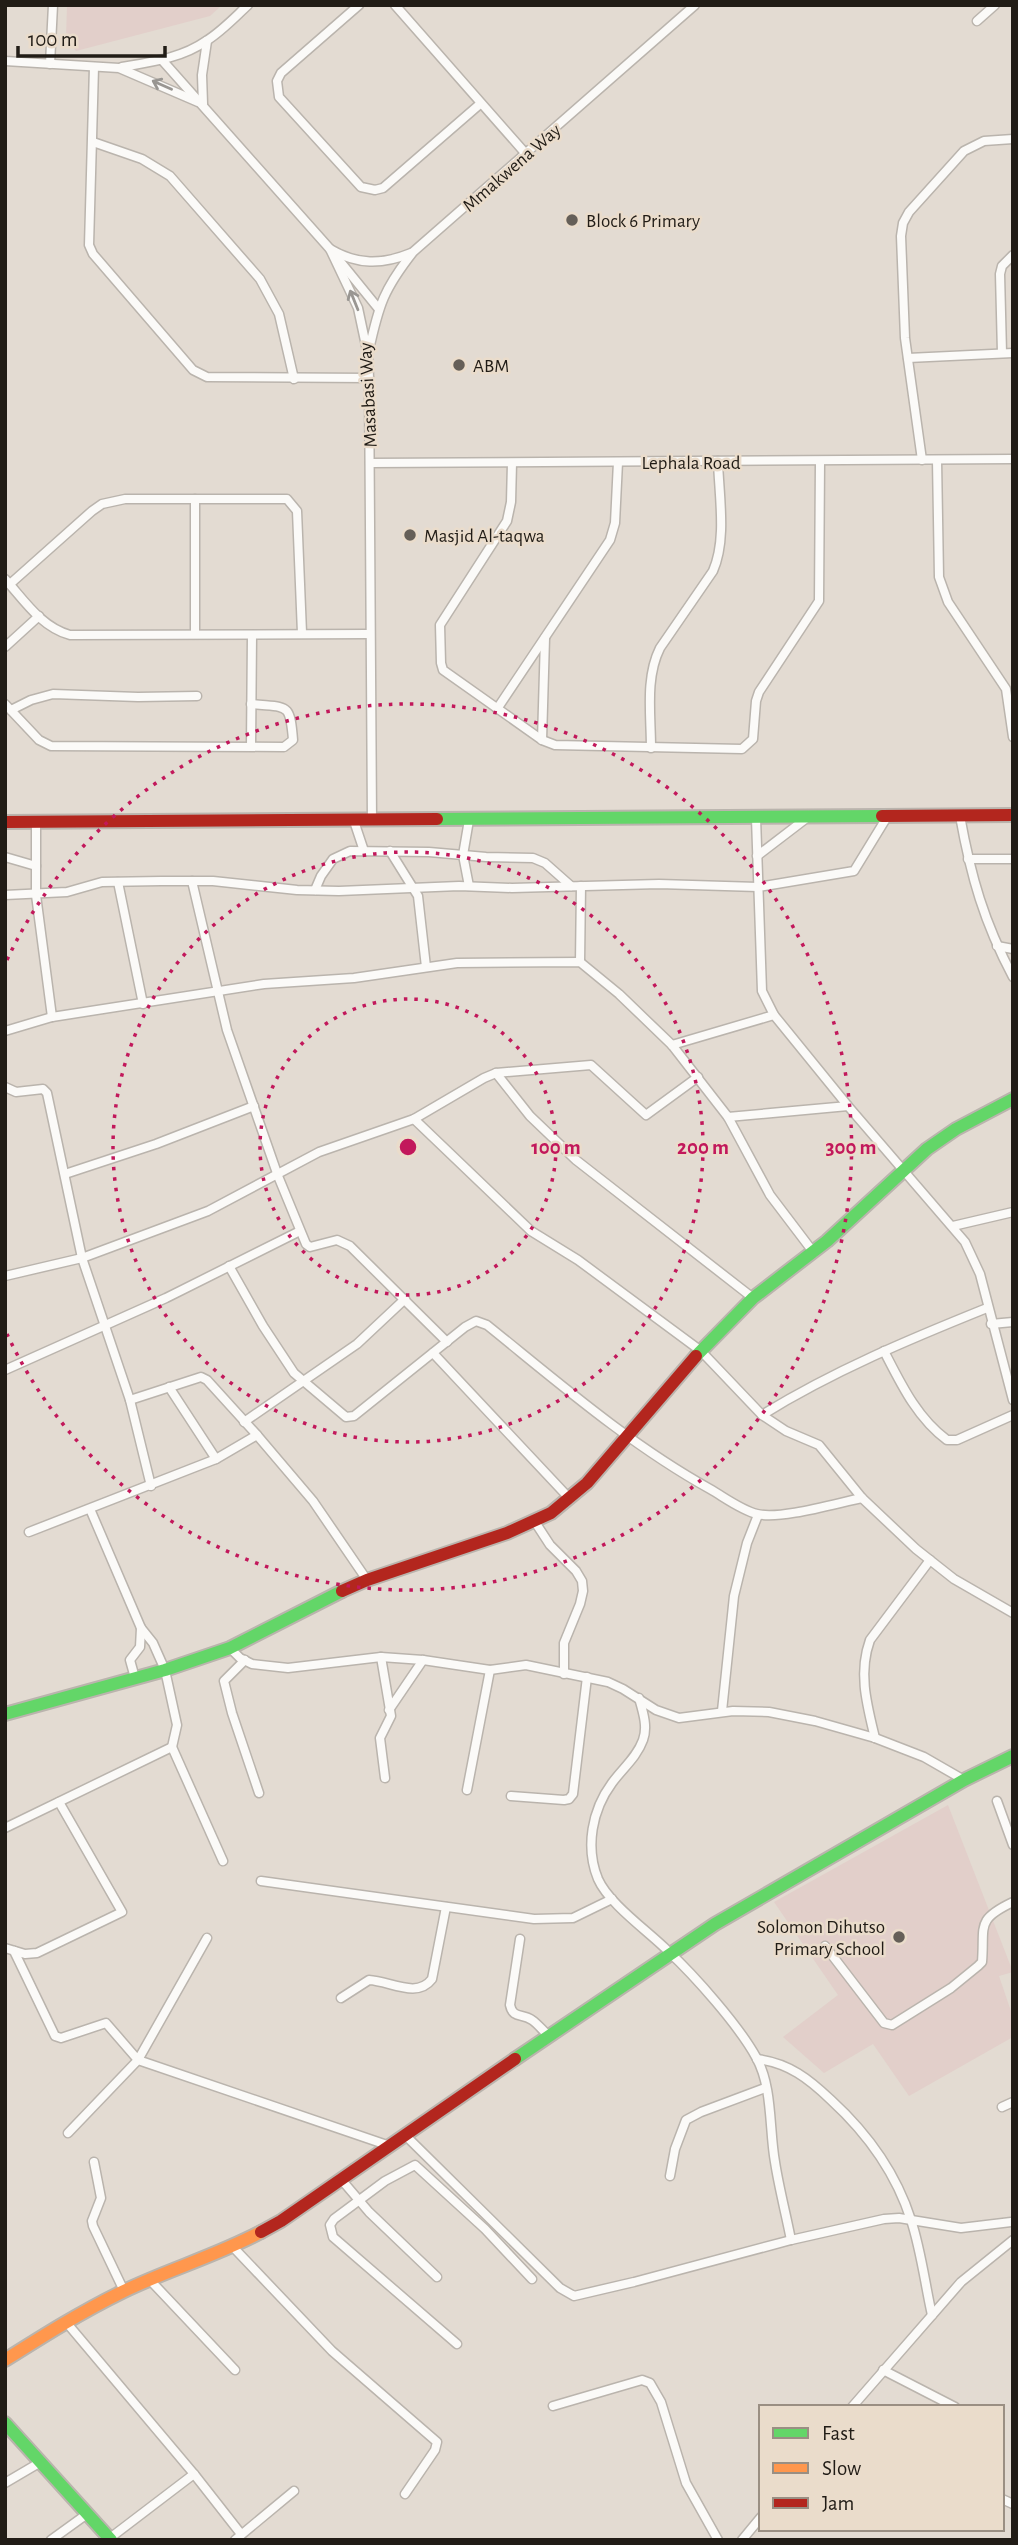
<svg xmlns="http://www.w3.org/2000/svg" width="1018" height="2545" viewBox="0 0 1018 2545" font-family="'Alegreya Sans',sans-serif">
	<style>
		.education { fill: #e2cfca }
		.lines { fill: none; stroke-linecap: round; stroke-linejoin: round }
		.street-casing { stroke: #bab4ad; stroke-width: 11 }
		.fast-casing { stroke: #bab4ad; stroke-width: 16 }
		.slow-casing { stroke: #bab4ad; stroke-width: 16 }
		.jam-casing { stroke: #bab4ad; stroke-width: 16 }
		.street { stroke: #fbfaf8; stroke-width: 8 }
		.fast { stroke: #63d668; stroke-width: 12 }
		.slow { stroke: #ff974d; stroke-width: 12 }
		.jam { stroke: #b3261e; stroke-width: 12 }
		.oneway { stroke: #999692 }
		.ring { fill: none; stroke: #c2185b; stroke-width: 3.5; stroke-dasharray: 3.5 7 }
		.poi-dot { fill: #655f58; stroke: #eadccb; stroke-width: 2.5 }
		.labels { text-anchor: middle; stroke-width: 5; stroke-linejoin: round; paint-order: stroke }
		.street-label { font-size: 19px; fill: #211c16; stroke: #eadccb }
		.poi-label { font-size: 19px; fill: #211c16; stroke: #eadccb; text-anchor: start }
		.centre { fill: #c2185b; stroke: #eadccb; stroke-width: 3.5 }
		.ring-label { font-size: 21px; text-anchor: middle; font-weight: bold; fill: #c2185b; stroke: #eadccb; stroke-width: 5; stroke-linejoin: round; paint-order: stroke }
	</style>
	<rect width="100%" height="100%" fill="#e3dbd2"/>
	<g class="education">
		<polygon points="67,5 222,5 210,16 76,51 66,38"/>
		<polygon points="948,1805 1013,1972 999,1976 1013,2017 1013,2037 909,2096 873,2044 824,2073 783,2037 838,1995 774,1902"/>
	</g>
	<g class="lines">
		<defs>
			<g id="street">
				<polyline points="359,5 281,73 277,81 279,97 361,187 375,190 383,188 480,104"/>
				<polyline points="395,5 526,154"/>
				<polyline points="977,21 995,5"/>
				<polyline points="162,60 330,249 358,308 368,355 369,378 372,821"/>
				<polyline points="5,61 119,68 198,102"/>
				<polyline points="50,64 53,5"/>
				<polyline points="94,67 89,245 93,254 193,370 207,377 369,378"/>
				<path d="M122 67C151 62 182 58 206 41 221 32 235 17 248 5"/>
				<polyline points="203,104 202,75 207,41"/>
				<polyline points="93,142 142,159 170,176 260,279 279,314 294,379"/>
				<path d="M330 249C357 265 382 265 411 253"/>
				<polyline points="339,260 378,308"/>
				<path d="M369 350C379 304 384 289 413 252L695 5"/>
				<polyline points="1002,353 1000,274 1002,266 1013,255"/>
				<polyline points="908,358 1013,353"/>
				<polyline points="922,460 905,338 901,236 903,223 909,212 964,151 984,141 1013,139"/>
				<polyline points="937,460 939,577 948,602 1006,689 1013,737"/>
				<polyline points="370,463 1013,459"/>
				<polyline points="512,463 511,502 507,521 440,625 441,663 443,670 542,740 555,745 742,749 753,739 756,701 759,692 819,601 820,462"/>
				<polyline points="195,499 195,634"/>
				<path d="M5 579C24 600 41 627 70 635L369 634"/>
				<polyline points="10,584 92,511 102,504 125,499 287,499 297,511 302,633"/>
				<polyline points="5,647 39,616"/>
				<path d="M5 704 39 740 51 746 284 747 293 740C290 701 287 708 251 704"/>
				<polyline points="497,709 610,540 615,523 618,462"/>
				<polyline points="11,710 31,700 53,694 138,697 197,696"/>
				<polyline points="542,740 545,638"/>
				<polyline points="251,746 252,635"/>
				<path d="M651 748C651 715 645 678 660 648L713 571C727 539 719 496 718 461"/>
				<path d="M960 816C971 877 984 922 1013 977"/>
				<polyline points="756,818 762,991 774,1015 848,1106 965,1242 980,1274 1013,1400"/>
				<polyline points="354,821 364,851"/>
				<polyline points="36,822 36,895 52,1017"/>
				<polyline points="390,851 418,896 426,967"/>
				<polyline points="757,856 808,817"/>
				<polyline points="5,857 36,866"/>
				<polyline points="968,859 1013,859"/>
				<polyline points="192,881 227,1030 278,1176 306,1244 310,1247 337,1240 350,1246 447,1342"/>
				<polyline points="118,882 143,1004"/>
				<polyline points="469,886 463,855 469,820"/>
				<polyline points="315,890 321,876 333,859 350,851 429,852 486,857 533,858 545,863 571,886"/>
				<polyline points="5,895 67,892 102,882 161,881 213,881 297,890 339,891 459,886 512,888 659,884 758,887 854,871 887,817"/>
				<polyline points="997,946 1013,949"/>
				<polyline points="580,962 581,886"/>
				<polyline points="5,1031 52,1017 264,984 354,978 457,963 580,962 619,994 672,1045 728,1117 848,1106"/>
				<polyline points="672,1045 774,1015"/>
				<polyline points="496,1073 530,1116 576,1160 753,1298"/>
				<polyline points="5,1087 16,1092 43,1089 47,1093 82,1258 130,1400 151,1486"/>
				<polyline points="728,1117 770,1195 814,1253"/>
				<polyline points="414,1119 531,1231 578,1260 701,1351 762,1415 786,1431 819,1445 862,1498 916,1549 954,1579 1013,1613"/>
				<polyline points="65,1174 156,1144 254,1106"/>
				<polyline points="953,1226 1013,1212"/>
				<path d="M229 1266 263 1326 294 1373 346 1417 354 1416 465 1327 476 1321 487 1325C559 1383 629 1444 710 1489 724 1497 741 1510 757 1514 780 1520 837 1503 862 1498"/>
				<polyline points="5,1276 82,1258 208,1211 319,1152 414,1119 484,1078 496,1073 591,1065 646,1115 698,1077"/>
				<polyline points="991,1324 1013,1322"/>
				<path d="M884 1351C901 1384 917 1418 947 1440H957L1013 1415"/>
				<polyline points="433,1353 570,1499"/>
				<polyline points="5,1370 166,1298 300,1231"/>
				<polyline points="169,1387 216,1459"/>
				<polyline points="130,1400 201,1377 207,1380 257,1435"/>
				<path d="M762 1415C833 1371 910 1339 987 1308"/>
				<polyline points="244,1422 357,1344 405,1299"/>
				<polyline points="90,1509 141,1628 140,1647 130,1660 135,1678"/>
				<polyline points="535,1522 550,1545 576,1571 582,1581 583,1591 580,1604 564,1643 564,1674"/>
				<polyline points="29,1532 216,1459 257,1435 313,1501 367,1580"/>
				<polyline points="230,1648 240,1658 252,1664 288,1668 381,1657 423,1660 490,1670 526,1665 608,1682 623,1689 656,1710 679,1718 733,1711 769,1712 815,1721 875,1738 924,1757 964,1780"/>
				<polyline points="381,1657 391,1716 380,1738 385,1778"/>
				<polyline points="245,1660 224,1681 232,1713 259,1793"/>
				<path d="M639 1698C643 1712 648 1727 643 1740 637 1757 622 1769 612 1783 592 1810 585 1847 598 1879 609 1904 648 1931 668 1951 695 1976 739 2026 756 2057 773 2087 769 2129 775 2162 779 2188 786 2214 791 2240"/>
				<polyline points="389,1710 423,1660"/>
				<polyline points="722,1711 734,1596 747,1543 758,1515"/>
				<path d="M875 1738C867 1705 858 1673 870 1640L930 1560"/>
				<polyline points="172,1747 223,1861"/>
				<polyline points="467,1790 490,1670"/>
				<polyline points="511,1796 564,1800 569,1799 573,1794 587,1677"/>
				<polyline points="997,1801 1013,1845"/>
				<polyline points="5,1828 172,1747 177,1725 165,1670 153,1643 141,1628"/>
				<polyline points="261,1881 534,1919 573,1918 612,1899"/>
				<path d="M520 1939 510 2005C513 2019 522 2013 532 2020 538 2024 543 2031 549 2036"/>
				<path d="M825 1946 884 2023 892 2025 951 1988 978 1966 982 1962C985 1926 975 1920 1013 1902"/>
				<polyline points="5,1948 25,1954 37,1953 122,1912 59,1802"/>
				<polyline points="14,1951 55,2036 61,2038 106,2023 138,2060 207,1938"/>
				<path d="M341 1998 369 1980C390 1981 417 1999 432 1979L446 1907"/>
				<path d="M757 2059C789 2063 809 2079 831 2100 867 2133 896 2173 911 2220 921 2250 925 2284 932 2315"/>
				<polyline points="1002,2107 1013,2102"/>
				<polyline points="68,2133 138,2060 387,2145"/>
				<polyline points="404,2134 560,2288 574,2296 634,2282 791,2240 884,2219 899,2218 961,2228 1011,2222"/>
				<polyline points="94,2162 101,2198 92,2221 93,2226 124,2291"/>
				<polyline points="670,2176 675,2149 686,2120 701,2112 765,2088"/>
				<polyline points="340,2178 369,2212 437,2277"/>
				<polyline points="233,2247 332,2351 437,2442 435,2450 405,2494"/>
				<polyline points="149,2279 235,2370"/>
				<polyline points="66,2322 194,2474 241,2534"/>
				<polyline points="457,2344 333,2237 330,2225 334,2219 385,2181 415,2165 485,2229 532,2279"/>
				<polyline points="883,2370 955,2407"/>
				<polyline points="553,2406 642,2380 650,2383 661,2402 686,2483 718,2540"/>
				<polyline points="852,2407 961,2282 1013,2240"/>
				<polyline points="5,2483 39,2463"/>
				<polyline points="1002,2499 1013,2504"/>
				<polyline points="110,2538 194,2474"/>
				<polyline points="51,2540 87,2514"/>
				<polyline points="235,2540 294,2491"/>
				<polyline points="742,2540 761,2517"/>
			</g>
			<g id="fast">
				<polyline points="437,819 882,816"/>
				<polyline points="696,1356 753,1298 827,1241 927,1149 956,1129 1013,1099"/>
				<polyline points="5,1714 165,1670 230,1648 342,1591"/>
				<polyline points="515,2059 715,1924 964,1780 1013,1756"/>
				<polyline points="5,2423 111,2540"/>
			</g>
			<path id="slow" d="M5 2360C43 2336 81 2312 122 2292 167 2270 216 2256 261 2232"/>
			<g id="jam">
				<polyline points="882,816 1013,815"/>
				<polyline points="5,822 437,819"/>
				<polyline points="342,1591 367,1580 507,1533 551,1513 587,1483 696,1356"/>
				<polyline points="261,2232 281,2221 515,2059"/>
			</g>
		</defs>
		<use href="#street" class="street-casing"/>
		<use href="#fast" class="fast-casing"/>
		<use href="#slow" class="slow-casing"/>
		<use href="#jam" class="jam-casing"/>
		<use href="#street" class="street"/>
		<use href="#fast" class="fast"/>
		<use href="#slow" class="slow"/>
		<use href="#jam" class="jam"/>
	</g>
	<defs><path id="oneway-shaft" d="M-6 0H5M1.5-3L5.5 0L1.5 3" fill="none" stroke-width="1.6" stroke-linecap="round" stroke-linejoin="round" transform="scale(1.75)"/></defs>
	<g class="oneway">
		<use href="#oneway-shaft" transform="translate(162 85) rotate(-156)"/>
		<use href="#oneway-shaft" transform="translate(354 300) rotate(-112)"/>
	</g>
	<g class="ring">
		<circle cx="408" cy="1147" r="148"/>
		<circle cx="408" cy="1147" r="295"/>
		<path d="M7 960A443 443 0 1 1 7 1334"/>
	</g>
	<g class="poi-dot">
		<circle cx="572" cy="220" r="7"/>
		<circle cx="459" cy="365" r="7"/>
		<circle cx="410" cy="535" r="7"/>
		<circle cx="899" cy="1937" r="7"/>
	</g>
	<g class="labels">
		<g class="street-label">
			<text transform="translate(511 167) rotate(-41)" y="7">Mmakwena Way</text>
			<text transform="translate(367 395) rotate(-93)" y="7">Masabasi Way</text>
			<text x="691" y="469">Lephala Road</text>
		</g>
		<g class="poi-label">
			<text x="586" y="227">Block 6 Primary</text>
			<text x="473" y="372">ABM</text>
			<text x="424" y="542">Masjid Al-taqwa</text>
			<text x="885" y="1933" text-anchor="end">Solomon Dihutso<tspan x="885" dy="22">Primary School</tspan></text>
		</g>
	</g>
	<circle cx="408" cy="1147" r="10" class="centre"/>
	<g class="ring-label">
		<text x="556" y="1154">100 m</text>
		<text x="703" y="1154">200 m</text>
		<text x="851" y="1154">300 m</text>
	</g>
	<rect width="1018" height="2545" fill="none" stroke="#211c16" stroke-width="14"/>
	<rect x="759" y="2405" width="245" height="126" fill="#eadccb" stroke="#9a8f83" stroke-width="2"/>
	<rect x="773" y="2428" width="35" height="10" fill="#63d668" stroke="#9a8f83" stroke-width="2"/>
	<text x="822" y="2440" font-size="21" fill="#211c16">Fast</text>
	<rect x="773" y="2463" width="35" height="10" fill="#ff974d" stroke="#9a8f83" stroke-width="2"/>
	<text x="822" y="2475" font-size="21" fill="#211c16">Slow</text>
	<rect x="773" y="2498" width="35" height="10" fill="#b3261e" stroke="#9a8f83" stroke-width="2"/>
	<text x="822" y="2510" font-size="21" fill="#211c16">Jam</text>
	<path d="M18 46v10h147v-10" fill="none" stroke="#211c16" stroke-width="3.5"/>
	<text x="28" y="46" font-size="21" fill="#211c16" stroke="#eadccb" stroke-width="5" paint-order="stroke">100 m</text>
</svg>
